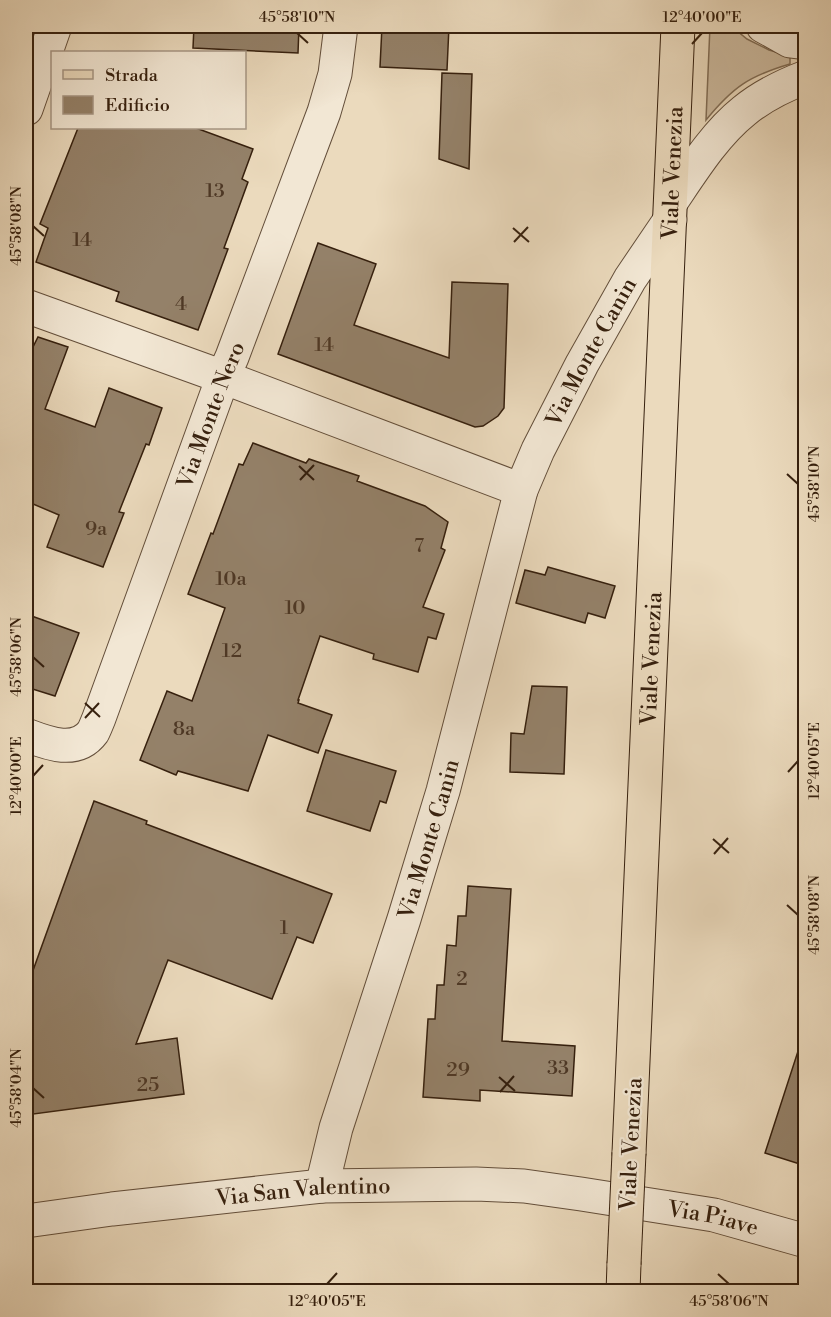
<svg xmlns="http://www.w3.org/2000/svg" width="831" height="1317" viewBox="0 0 831 1317" font-family="'Libre Bodoni',serif">
	<style>
		.green { fill: #ccba9f; stroke: #816d56; stroke-width: 1.5 }
		.building { fill: #948169; stroke: #36200e; stroke-width: 1.5 }
		.lines { fill: none; stroke-linecap: round; stroke-linejoin: round }
		.minor-casing { stroke: #634e3a; stroke-width: 35 }
		.major-casing { stroke: #36200e; stroke-width: 35 }
		.minor { stroke: #f2e7d4; stroke-width: 33 }
		.major { stroke: #ebdabd; stroke-width: 33 }
		.major-bridge-casing { stroke: #36200e; stroke-width: 35; stroke-linecap: butt }
		.major-bridge { stroke: #ebdabd; stroke-width: 33 }
		.ticks { fill: none; stroke: #36200e; stroke-width: 2 }
		.labels { text-anchor: middle; stroke-width: 4.5; stroke-linejoin: round; paint-order: stroke }
		.number-label { font-size: 20px; fill: #4e3825 }
		.street-label { font-size: 22px; fill: #36200e; stroke: #f2e7d4 }
		.neatline { fill: none; stroke: #36200e; stroke-width: 2 }
		.ticks-label { font-size: 15px; text-anchor: middle; fill: #36200e }
	</style>
	<rect width="100%" height="100%" fill="#ebdabd"/>
	<filter id="stains"><feTurbulence type="fractalNoise" baseFrequency=".00333" numOctaves="4"/><feColorMatrix values="0 0 0 0 .2 0 0 0 0 .09 0 0 0 0 .02 0 0 0 .5 -.17"/></filter>
	<radialGradient id="worn" r=".72"><stop offset=".6" stop-color="#630" stop-opacity="0"/><stop offset="1" stop-color="#630" stop-opacity=".3"/></radialGradient>
	<path class="green" d="M710 26H731L747 39 769 50 790 56V64C749 76 733 87 706 120Z"/>
	<g class="building">
		<polygon points="194,26 299,26 298,53 193,48"/>
		<polygon points="382,26 449,26 447,70 380,67"/>
		<polygon points="442,73 472,74 469,169 439,159"/>
		<polygon points="78,128 196,128 253,149 242,179 248,182 224,248 228,249 198,330 116,301 119,292 36,262 48,228 40,224"/>
		<polygon points="318,243 376,264 354,325 449,358 452,282 508,284 504,408 498,416 483,426 475,427 278,354"/>
		<polygon points="38,337 68,347 45,409 95,427 109,388 162,408 149,445 146,444 119,512 124,513 103,567 47,547 59,515 26,501 26,361"/>
		<polygon points="253,443 306,463 309,459 359,476 357,481 425,506 448,522 441,548 445,550 423,607 444,614 436,639 428,637 418,672 373,659 374,654 320,636 298,700 299,700 298,703 332,715 318,753 268,735 248,791 178,771 176,775 140,760 167,691 192,701 225,608 188,594 211,533 213,534 239,464 243,465"/>
		<polygon points="548,567 615,586 605,618 588,613 585,623 516,603 525,570 545,575"/>
		<polygon points="26,614 79,633 55,696 26,687"/>
		<polygon points="532,686 567,687 564,774 510,772 511,733 524,734"/>
		<polygon points="326,750 396,771 386,803 380,801 370,831 307,811"/>
		<polygon points="94,801 147,821 146,824 332,894 313,943 297,937 272,999 168,960 136,1044 177,1038 184,1094 26,1115 26,990"/>
		<polygon points="468,886 511,889 502,1041 575,1046 572,1096 480,1090 480,1101 423,1097 428,1019 435,1019 437,985 444,985 447,945 456,946 458,916 466,916"/>
		<polygon points="800,1045 806,1046 806,1166 765,1153"/>
	</g>
	<g class="lines">
		<defs>
			<g id="minor">
				<polyline points="763,26 790,41 806,43"/>
				<polyline points="26,109 55,26"/>
				<path d="M671 202C692 171 715 134 744 111 761 97 785 85 806 77"/>
				<polyline points="26,306 223,377 521,490"/>
				<path id="s1" d="M26 735C47 743 76 755 93 732 95 728 97 723 99 718L223 377 232 357 324 112 335 74 341 26"/>
				<path id="s2" d="M322 1186 336 1128 404 919 443 791 521 490 538 450 582 364 630 279 670 220"/>
				<path id="s3" d="M26 1221 112 1209 322 1186 476 1184 524 1186 581 1194 714 1215 806 1241"/>
			</g>
			<g id="major">
				<path id="s4" d="M629 1153 678 26"/>
				<polyline points="623,1292 624,1264"/>
			</g>
		</defs>
		<use href="#minor" class="minor-casing"/>
		<use href="#major" class="major-casing"/>
		<use href="#minor" class="minor"/>
		<use href="#major" class="major"/>
		<defs>
			<polyline id="major-bridge" points="624,1264 629,1153"/>
		</defs>
		<use href="#major-bridge" class="major-bridge-casing"/>
		<use href="#major-bridge" class="major-bridge"/>
	</g>
	<path class="ticks" d="M297 33 308 43M692 44 702 33M33 226 44 236M513 228 529 242M514 242 528 227M299 466 314 480M787 474 798 484M300 480 314 465M33 657 44 667M85 703 100 717M85 718 99 703M788 772 798 761M33 776 43 765M713 839 729 853M714 854 728 838M787 905 798 915M499 1077 515 1091M33 1088 44 1098M500 1092 514 1076M718 1274 729 1284M327 1284 337 1273"/>
	<g class="labels">
		<g class="number-label">
			<text x="215" y="197">13</text>
			<text x="82" y="246">14</text>
			<text x="181" y="310">4</text>
			<text x="324" y="351">14</text>
			<text x="96" y="535">9a</text>
			<text x="419" y="552">7</text>
			<text x="231" y="585">10a</text>
			<text x="295" y="614">10</text>
			<text x="232" y="657">12</text>
			<text x="184" y="735">8a</text>
			<text x="284" y="934">1</text>
			<text x="462" y="985">2</text>
			<text x="558" y="1074">33</text>
			<text x="458" y="1076">29</text>
			<text x="148" y="1091">25</text>
		</g>
		<g class="street-label">
			<text dy="8" stroke="none"><textPath href="#s4" startOffset="981">Viale Venezia</textPath></text>
			<text dy="8" stroke="none"><textPath href="#s2" startOffset="879">Via Monte Canin</textPath></text>
			<text dy="8" stroke="none"><textPath href="#s1" startOffset="411">Via Monte Nero</textPath></text>
			<text dy="8" stroke="none"><textPath href="#s4" startOffset="495">Viale Venezia</textPath></text>
			<text dy="8" stroke="none"><textPath href="#s2" startOffset="363">Via Monte Canin</textPath></text>
			<text transform="translate(630 1144) rotate(-87)" y="8">Viale Venezia</text>
			<text dy="8" stroke="none"><textPath href="#s3" startOffset="279">Via San Valentino</textPath></text>
			<text dy="8" stroke="none"><textPath href="#s3" startOffset="692">Via Piave</textPath></text>
		</g>
	</g>
	<rect width="831" height="1317" fill="none" stroke="#ebdabd" stroke-width="66"/>
	<rect x="51" y="51" width="195" height="78" fill="#f2e7d4" stroke="#a79785" stroke-width="1.5"/>
	<rect x="63" y="70" width="30" height="9" fill="#ebdabd" stroke="#a79785" stroke-width="1.5"/>
	<text x="105" y="81" font-size="18" fill="#36200e">Strada</text>
	<rect x="63" y="96" width="30" height="18" fill="#948169" stroke="#a79785" stroke-width="1.5"/>
	<text x="105" y="111" font-size="18" fill="#36200e">Edificio</text>
	<rect x="33" y="33" width="765" height="1251" class="neatline"/>
	<g class="ticks-label">
		<text x="297" y="22">45°58'10"N</text>
		<text x="702" y="22">12°40'00"E</text>
		<text transform="translate(16 226) rotate(-90)" y="5">45°58'08"N</text>
		<text transform="translate(814 484) rotate(-90)" y="5">45°58'10"N</text>
		<text transform="translate(16 657) rotate(-90)" y="5">45°58'06"N</text>
		<text transform="translate(814 761) rotate(-90)" y="5">12°40'05"E</text>
		<text transform="translate(16 776) rotate(-90)" y="5">12°40'00"E</text>
		<text transform="translate(814 915) rotate(-90)" y="5">45°58'08"N</text>
		<text transform="translate(16 1088) rotate(-90)" y="5">45°58'04"N</text>
		<text x="327" y="1306">12°40'05"E</text>
		<text x="729" y="1306">45°58'06"N</text>
	</g>
	<rect width="100%" height="100%" filter="url(#stains)"/>
	<rect width="100%" height="100%" fill="url(#worn)"/>
</svg>
